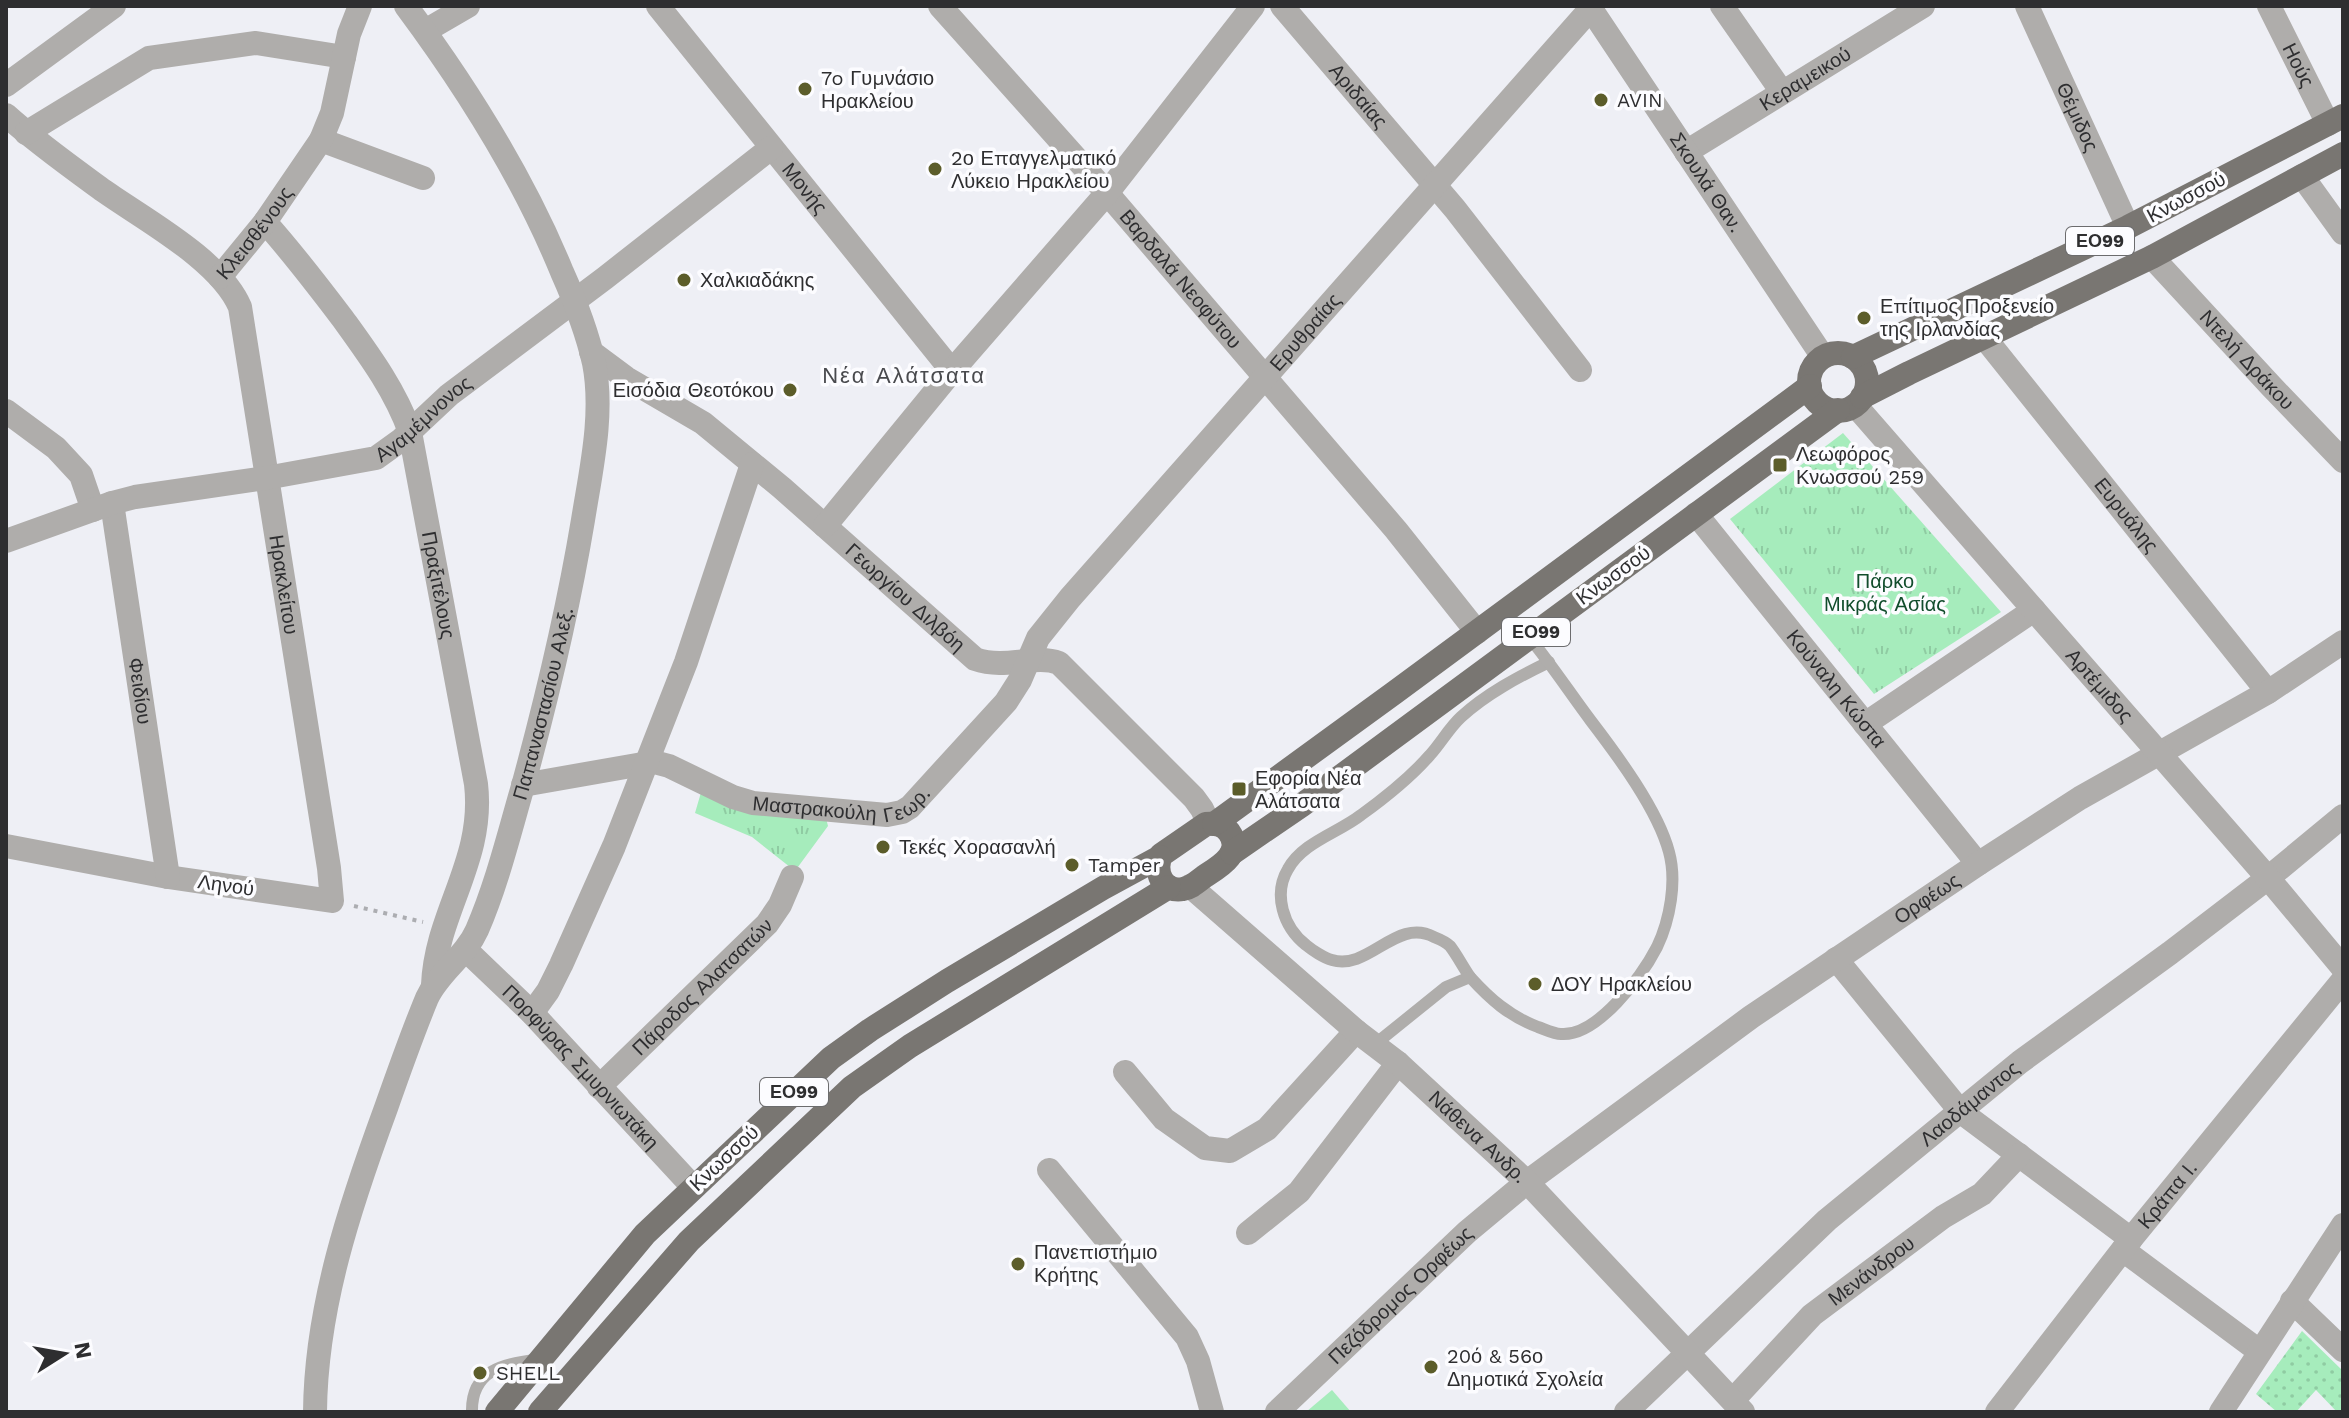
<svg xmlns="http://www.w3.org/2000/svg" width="2349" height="1418" viewBox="0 0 2349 1418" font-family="'Work Sans',sans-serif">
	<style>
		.grass { fill: url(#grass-dots) }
		.park { fill: url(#park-tufts) }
		.pitch { fill: #a6ecbc }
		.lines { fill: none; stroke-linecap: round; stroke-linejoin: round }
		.path { stroke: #acadb1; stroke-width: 4; stroke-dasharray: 4 6; stroke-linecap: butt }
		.service { stroke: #afadab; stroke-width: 12 }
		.minor { stroke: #afadab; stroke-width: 24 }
		.tertiary { stroke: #afadab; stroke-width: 24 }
		.primary { stroke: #797672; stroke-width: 24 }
		.poi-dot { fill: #5c5d2a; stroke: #fcfcff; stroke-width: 3 }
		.labels { text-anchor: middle; stroke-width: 7; stroke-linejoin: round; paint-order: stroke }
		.shield { fill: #fcfcff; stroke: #6c6c6e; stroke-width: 2 }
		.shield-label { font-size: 18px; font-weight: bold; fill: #2e2e30 }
		.street-label { font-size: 20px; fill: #2e2e30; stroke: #fcfcff }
		.poi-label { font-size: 20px; fill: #2e2e30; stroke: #fcfcff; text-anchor: start }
		.park-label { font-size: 20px; fill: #114d2c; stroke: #fcfcff }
		.neighbourhood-label { font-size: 22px; letter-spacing: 2px; fill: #494a4e; stroke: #fcfcff }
	</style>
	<defs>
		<pattern id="grass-dots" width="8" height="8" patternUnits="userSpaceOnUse" patternTransform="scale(2)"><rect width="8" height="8" fill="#a6ecbc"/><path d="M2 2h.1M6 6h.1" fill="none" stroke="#8fcba2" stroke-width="1.8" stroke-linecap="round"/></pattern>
		<pattern id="park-tufts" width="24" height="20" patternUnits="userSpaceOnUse" patternTransform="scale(2)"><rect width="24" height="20" fill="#a6ecbc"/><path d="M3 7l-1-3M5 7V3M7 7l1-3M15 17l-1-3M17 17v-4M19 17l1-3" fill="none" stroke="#8fcba2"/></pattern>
	</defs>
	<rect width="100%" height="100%" fill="#eeeff5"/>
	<polygon class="grass" points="2302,1331 2343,1371 2343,1412 2337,1412 2316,1390 2296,1412 2277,1412 2256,1394"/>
	<g class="park">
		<polygon points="1843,433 2001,612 1874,694 1730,519"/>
		<polygon points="702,789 826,818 828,826 795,871 752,837 695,813"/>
	</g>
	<polygon class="pitch" points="1332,1390 1351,1412 1306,1412"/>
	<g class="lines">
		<polyline class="path" points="354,906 423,922"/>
		<g class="service">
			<path d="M1470 977C1463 967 1457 955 1450 946 1446 942 1439 939 1434 937 1396 917 1369 971 1332 960 1324 958 1312 950 1306 945 1283 927 1273 894 1288 869 1303 842 1338 833 1361 815 1386 797 1410 778 1430 755 1441 743 1449 728 1461 717 1486 694 1518 677 1549 662"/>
			<path d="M1374 1045 1446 987 1470 977C1490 999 1509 1016 1538 1027 1544 1029 1554 1034 1561 1034 1597 1037 1642 976 1657 947 1670 920 1677 881 1669 852 1658 810 1617 755 1591 721 1570 693 1551 664 1529 637"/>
			<path d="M472 1412C471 1371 503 1363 537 1360"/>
		</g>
		<g class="minor">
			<path id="s1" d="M658 6 952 371"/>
			<path id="s2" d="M940 6 1107 193 1396 530 1477 632"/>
			<path id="s3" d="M1282 6 1455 209 1580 370"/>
			<polyline points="1722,6 1782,92"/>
			<path id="s4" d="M2027 6 2128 227"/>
			<path id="s5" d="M2269 6 2328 124"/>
			<polyline points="425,31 468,6"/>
			<polyline points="6,85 114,6"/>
			<path id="s6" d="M6 115C37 143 71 167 104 191 145 220 220 260 240 307L329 868 332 901 168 877 6 846"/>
			<polyline points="26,133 149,58 256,43 344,57"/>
			<polyline points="321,140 423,178"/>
			<path id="s7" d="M1686 152 1923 6"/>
			<polyline points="2302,176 2343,233"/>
			<path id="s8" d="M265 222C293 253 318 286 343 319 369 355 395 390 410 432L476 784C485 861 436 912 433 985"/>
			<path id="s9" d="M2152 257 2271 386 2343 461"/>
			<path id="s10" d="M220 277 265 222 321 140 332 113 349 34 360 6"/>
			<path id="s11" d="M1984 337 2268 692"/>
			<path id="s12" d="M591 352 626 378 703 423 782 488 975 659C1007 670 1034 654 1059 663L1194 798 1202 809 1209 824"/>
			<polyline points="6,411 56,448 81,475 93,510"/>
			<path id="s13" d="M112 503 168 877"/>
			<path id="s14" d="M1696 514 1978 864"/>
			<polyline points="825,526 952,371 1107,193 1253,6"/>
			<path id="s15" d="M6 541 112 503 135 497 266 478 376 458 401 440 449 395 605 278 771 148"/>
			<polyline points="1865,724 2034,610"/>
			<path id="s16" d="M523 785 654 762 669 766 733 797 753 803 887 815 902 812 910 807 1006 702 1020 680 1038 638 1070 598 1593 6"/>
			<path id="s17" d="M466 950 532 1013 693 1187"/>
			<polyline points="1836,959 1961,1112 2131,1239"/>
			<polyline points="532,1013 548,991 561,965 614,846 686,662 752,464"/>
			<polyline points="1125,1072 1164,1119 1205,1148 1230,1151 1267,1129 1356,1031"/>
			<path id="s18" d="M599 1087 767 924 780 905 792 877"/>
			<polyline points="1049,1170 1187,1337 1198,1361 1212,1412"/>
			<polyline points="1248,1233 1299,1192 1398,1063"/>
			<polyline points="2123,1250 2259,1351"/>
			<polyline points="2292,1301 2343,1350"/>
			<path id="s19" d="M1733 1400 1812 1315 1943 1217 1982 1194 2019 1155"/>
			<path id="s20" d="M315 1412C316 1307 350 1206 386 1108 399 1071 412 1034 427 998 439 972 465 957 477 930 497 884 509 834 523 786 547 698 568 610 583 520 591 470 604 414 594 363 587 332 575 301 562 272 523 177 467 88 406 6"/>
			<path id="s21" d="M1277 1412 1467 1232 1527 1182 1751 1017 1978 864 2080 798 2268 692 2343 642"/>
			<path id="s22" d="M1626 1412 1827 1220 2020 1062 2170 953 2268 878 2343 816"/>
			<path id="s23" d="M1997 1412 2131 1239 2343 980"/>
		</g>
		<g class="tertiary">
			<path id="s24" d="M1589 6 1823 357"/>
			<path id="s25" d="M1855 405 2268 878 2343 968"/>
			<path id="s26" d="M1190 886 1356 1031 1398 1063 1527 1182 1743 1412"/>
			<polyline points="2221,1412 2343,1225"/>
		</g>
		<g class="primary">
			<circle cx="1838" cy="382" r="29"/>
			<polyline points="1853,357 2128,227 2343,116"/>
			<polyline points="1862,397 1909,373 2152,257 2343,154"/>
			<path d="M1206 824C1215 823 1223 824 1229 832 1244 853 1219 867 1205 876 1198 881 1191 888 1183 889 1162 893 1154 871 1161 855Z"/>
			<polyline points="1214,824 1394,693 1810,386"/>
			<polyline points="1232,853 1302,805 1838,410"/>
			<polyline points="497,1412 645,1234 831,1058 870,1030 947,981 1103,888 1160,857"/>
			<polyline points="540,1412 689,1241 852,1087 910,1046 1169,887"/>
		</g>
	</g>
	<g class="poi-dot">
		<circle cx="805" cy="89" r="8"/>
		<circle cx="1601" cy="100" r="8"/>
		<circle cx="935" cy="169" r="8"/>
		<circle cx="684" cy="280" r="8"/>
		<circle cx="1864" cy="318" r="8"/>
		<circle cx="790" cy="390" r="8"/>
		<rect x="1772" y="457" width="16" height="16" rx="4"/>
		<rect x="1231" y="781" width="16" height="16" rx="4"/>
		<circle cx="883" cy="847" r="8"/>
		<circle cx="1072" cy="865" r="8"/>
		<circle cx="1535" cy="984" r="8"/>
		<circle cx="1018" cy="1264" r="8"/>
		<circle cx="1431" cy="1367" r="8"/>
		<circle cx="480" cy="1373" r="8"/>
	</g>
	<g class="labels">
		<g class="shield">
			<rect x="2066" y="227" width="68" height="28" rx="6"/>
			<rect x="1502" y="618" width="68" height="28" rx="6"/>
			<rect x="760" y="1078" width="68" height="28" rx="6"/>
		</g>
		<g class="shield-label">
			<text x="2100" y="247">ΕΟ99</text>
			<text x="1536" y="638">ΕΟ99</text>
			<text x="794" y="1098">ΕΟ99</text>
		</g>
		<g class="street-label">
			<text dy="7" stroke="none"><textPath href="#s5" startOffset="66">Ηούς</textPath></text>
			<text dy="7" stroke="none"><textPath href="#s7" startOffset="140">Κεραμεικού</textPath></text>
			<text dy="7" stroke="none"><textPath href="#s3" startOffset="118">Αριδαίας</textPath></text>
			<text dy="7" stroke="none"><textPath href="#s4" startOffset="122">Θέμιδος</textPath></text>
			<text dy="7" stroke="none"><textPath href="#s24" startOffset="212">Σκουλά Θαν.</textPath></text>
			<text dy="7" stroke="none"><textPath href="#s1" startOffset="234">Μονής</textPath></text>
			<text transform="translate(2186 197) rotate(-28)" y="7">Κνωσσού</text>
			<text dy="7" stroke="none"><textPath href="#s10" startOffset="56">Κλεισθένους</textPath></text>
			<text dy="7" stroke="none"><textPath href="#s2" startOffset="364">Βαρδαλά Νεοφύτου</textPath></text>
			<text dy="7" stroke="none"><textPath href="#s16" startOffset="1020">Ερυθραίας</textPath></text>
			<text dy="7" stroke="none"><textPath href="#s9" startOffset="140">Ντελή Δράκου</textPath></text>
			<text dy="7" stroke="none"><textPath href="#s15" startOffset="442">Αγαμέμνονος</textPath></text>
			<text dy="7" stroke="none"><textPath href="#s11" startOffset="228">Ευρυάλης</textPath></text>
			<text transform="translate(1613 575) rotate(-36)" y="7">Κνωσσού</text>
			<text dy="7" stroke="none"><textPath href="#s8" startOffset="412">Πραξιτέλους</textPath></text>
			<text dy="7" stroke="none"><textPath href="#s6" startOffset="586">Ηρακλείτου</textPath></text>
			<text dy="7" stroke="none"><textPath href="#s12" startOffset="400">Γεωργίου Διλβόη</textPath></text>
			<text dy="7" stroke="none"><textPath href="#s25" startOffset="372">Αρτέμιδος</textPath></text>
			<text dy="7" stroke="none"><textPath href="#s14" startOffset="224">Κούναλη Κώστα</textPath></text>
			<text dy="7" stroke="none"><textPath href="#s13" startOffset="190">Φειδίου</textPath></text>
			<text dy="7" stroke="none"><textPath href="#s20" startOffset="752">Παπαναστασίου Αλεξ.</textPath></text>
			<text dy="7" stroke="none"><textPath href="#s16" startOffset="332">Μαστρακούλη Γεωρ.</textPath></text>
			<text transform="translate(226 885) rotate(8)" y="7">Ληνού</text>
			<text dy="7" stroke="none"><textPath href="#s21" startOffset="830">Ορφέως</textPath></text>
			<text dy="7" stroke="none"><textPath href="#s18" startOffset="144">Πάροδος Αλατσατών</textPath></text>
			<text dy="7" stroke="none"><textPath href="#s17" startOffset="164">Πορφύρας Σμυρνιωτάκη</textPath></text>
			<text dy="7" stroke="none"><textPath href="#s22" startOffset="462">Λαοδάμαντος</textPath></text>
			<text dy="7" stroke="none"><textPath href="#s26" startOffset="382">Νάθενα Ανδρ.</textPath></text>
			<text transform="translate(724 1158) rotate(-43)" y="7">Κνωσσού</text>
			<text dy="7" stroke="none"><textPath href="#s23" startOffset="276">Κράπα Ι.</textPath></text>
			<text dy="7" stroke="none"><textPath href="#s19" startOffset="190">Μενάνδρου</textPath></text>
			<text dy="7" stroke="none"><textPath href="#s21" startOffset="170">Πεζόδρομος Ορφέως</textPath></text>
		</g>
		<g class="poi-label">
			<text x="821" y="85">7o Γυμνάσιο<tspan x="821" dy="23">Ηρακλείου</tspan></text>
			<text x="1617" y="107">AVIN</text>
			<text x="951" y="165">2ο Επαγγελματικό<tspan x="951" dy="23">Λύκειο Ηρακλείου</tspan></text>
			<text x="700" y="287">Χαλκιαδάκης</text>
			<text x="1880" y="313">Επίτιμος Προξενείο<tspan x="1880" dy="23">της Ιρλανδίας</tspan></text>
			<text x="774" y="397" text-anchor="end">Εισόδια Θεοτόκου</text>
			<text x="1796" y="461">Λεωφόρος<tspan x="1796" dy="23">Κνωσσού 259</tspan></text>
			<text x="1255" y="785">Εφορία Νέα<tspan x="1255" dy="23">Αλάτσατα</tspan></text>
			<text x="899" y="854">Τεκές Χορασανλή</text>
			<text x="1088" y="872">Tamper</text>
			<text x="1551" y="991">ΔΟΥ Ηρακλείου</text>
			<text x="1034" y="1259">Πανεπιστήμιο<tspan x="1034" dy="23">Κρήτης</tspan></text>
			<text x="1447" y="1363">20ό &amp; 56ο<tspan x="1447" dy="23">Δημοτικά Σχολεία</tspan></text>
			<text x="496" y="1380">SHELL</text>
		</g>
		<g class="park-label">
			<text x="1885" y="588">Πάρκο<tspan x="1885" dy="23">Μικράς Ασίας</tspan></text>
		</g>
		<g class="neighbourhood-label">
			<text x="904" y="383">Νέα Αλάτσατα</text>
		</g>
	</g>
	<rect width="2349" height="1418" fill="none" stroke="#2e2e30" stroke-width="16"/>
	<g transform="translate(64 1354) rotate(79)" stroke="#fcfcff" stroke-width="6" paint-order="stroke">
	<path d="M0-6L14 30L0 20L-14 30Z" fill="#2e2e30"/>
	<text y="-12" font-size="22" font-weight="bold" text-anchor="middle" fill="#2e2e30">N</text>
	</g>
</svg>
